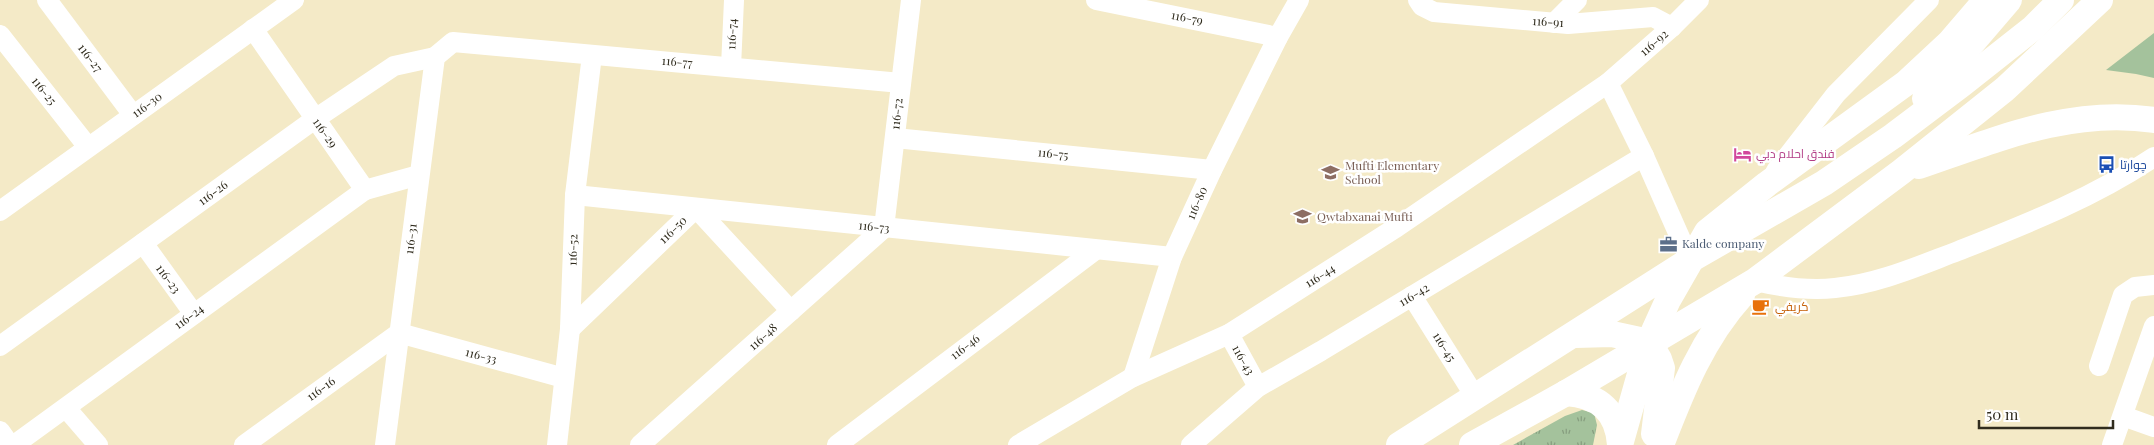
<svg xmlns="http://www.w3.org/2000/svg" width="2154" height="445" viewBox="0 0 2154 445" font-family="'Playfair Display',Cairo,serif">
	<style>
		.grass { fill: url(#grass-tufts) }
		.garden { fill: #a4c29c }
		.lines { fill: none; stroke-linecap: round; stroke-linejoin: round }
		.minor { stroke: #fff; stroke-width: 20 }
		.major { stroke: #fff; stroke-width: 26 }
		.labels { text-anchor: middle; stroke-width: 5; stroke-linejoin: round; paint-order: stroke }
		.street-label { font-size: 12px; fill: #302c1e; stroke: #fff }
		.hotel-label { font-size: 12px; fill: #b23c85; stroke: #fff; text-anchor: start }
		.transit-label { font-size: 12px; fill: #164399; stroke: #fff; text-anchor: start }
		.education-label { font-size: 12px; fill: #785e54; stroke: #fff; text-anchor: start }
		.service-label { font-size: 12px; fill: #4e5e75; stroke: #fff; text-anchor: start }
		.food-label { font-size: 12px; fill: #c56008; stroke: #fff; text-anchor: start }
	</style>
	<defs>
		<pattern id="grass-tufts" width="24" height="20" patternUnits="userSpaceOnUse" patternTransform="scale(1.25)"><rect width="24" height="20" fill="#a4c29c"/><path d="M3 7l-1-3M5 7V3M7 7l1-3M15 17l-1-3M17 17v-4M19 17l1-3" fill="none" stroke="#869e7f"/></pattern>
	</defs>
	<rect width="100%" height="100%" fill="#f4eac7"/>
	<polygon class="grass" points="1582,410 1594,413 1597,425 1593,445 1513,445 1565,416"/>
	<polygon class="garden" points="2154,33 2154,78 2136,74 2106,70"/>
	<g class="lines">
		<g class="minor">
			<polyline points="47,0 133,115"/>
			<polyline points="1096,0 1278,37"/>
			<polyline points="1418,0 1422,6 1434,12 1568,24 1653,17 1672,27"/>
			<polyline points="1554,23 1577,0"/>
			<polyline points="253,29 365,190 419,175"/>
			<polyline points="0,35 88,147"/>
			<polyline points="731,67 734,0"/>
			<polyline points="1608,83 1644,156 1690,260"/>
			<polyline points="895,138 1212,170"/>
			<polyline points="1776,171 1836,94 1929,0"/>
			<polyline points="575,195 1172,257"/>
			<polyline points="0,211 294,0"/>
			<polyline points="143,243 194,314"/>
			<path d="M1755 281C1781 287 1808 291 1835 288 1878 284 1918 266 1958 251 2026 224 2093 198 2154 157"/>
			<polyline points="1412,296 1476,398"/>
			<polyline points="570,329 696,208 791,311"/>
			<polyline points="1229,334 1258,387"/>
			<polyline points="0,346 315,119 394,66 435,57"/>
			<polyline points="2099,366 2123,295 2135,287 2154,285"/>
			<polyline points="1133,377 1172,257 1212,170 1278,37 1299,0"/>
			<polyline points="66,408 98,445"/>
			<polyline points="2123,416 2154,427"/>
			<polyline points="0,431 10,445"/>
			<polyline points="14,445 365,190"/>
			<polyline points="244,445 399,333 564,378"/>
			<polyline points="385,445 435,57 453,42 901,83"/>
			<polyline points="557,445 570,329 575,195 592,55"/>
			<polyline points="640,445 884,228 911,0"/>
			<polyline points="837,445 1094,251"/>
			<polyline points="1018,445 1133,377 1229,334 1397,227 1608,83 1672,27 1699,0"/>
			<polyline points="1191,445 1258,387 1321,351 1644,156"/>
			<polyline points="2112,445 2154,326"/>
		</g>
		<g class="major">
			<polyline points="1925,98 2009,0"/>
			<path d="M1919 166C1995 140 2072 107 2154 120"/>
			<polyline points="1575,335 1612,334 1649,342 1659,359 1662,368 1654,434"/>
			<path d="M1566 393C1599 395 1618 412 1620 445"/>
			<polyline points="1399,445 1690,260 1824,183 1893,136 1962,84 2033,28 2061,0"/>
			<polyline points="1472,445 1566,393 1755,281 1901,172 2005,89 2100,0"/>
			<polyline points="1620,445 1649,342 1668,300 1707,232 1767,184 1906,83 1950,42 1986,0"/>
			<path d="M1661 445C1682 391 1702 339 1742 295"/>
		</g>
	</g>
	<defs>
		<symbol id="hotel-bare" viewBox="-9 -9 18 18"><path d="M-6-4.5h1.5V1H6V5H4.5V3h-9V5H-6ZM-4 0a1.8 1.8 0 1 1 3.6 0ZM.5 0V-2.5h3Q6-2.5 6 0Z" fill="#d1479c" stroke="#fff" stroke-width="2.5" paint-order="stroke"/></symbol>
		<symbol id="bus-bare" viewBox="-9 -9 18 18"><path d="M-5-6H5V4H4V6H2V4H-2V6H-4V4H-5ZM-3.5-4V0h7V-4ZM-3.5 1.2v1.5H-2V1.2ZM2 1.2v1.5H3.5V1.2Z" fill="#1a4fb4" stroke="#fff" stroke-width="2.5" paint-order="stroke"/></symbol>
		<symbol id="school-bare" viewBox="-9 -9 18 18"><path d="M0-5L7-2L0 1L-7-2ZM-4 1L0 2.5L4 1V4Q0 6-4 4Z" fill="#8d6e63" stroke="#fff" stroke-width="2.5" paint-order="stroke"/></symbol>
		<symbol id="office-bare" viewBox="-9 -9 18 18"><path d="M-6-3h4V-5.5h4V-3h4V5H-6ZM-1-4.5V-3h2v-1.5ZM-6 0V1H6V0Z" fill="#5c6f8a" stroke="#fff" stroke-width="2.5" paint-order="stroke"/></symbol>
		<symbol id="cafe-bare" viewBox="-9 -9 18 18"><path d="M-5.5-4.5H6V0H3Q3 3.5 0 3.5H-2.5Q-5.5 3.5-5.5 0ZM3-3.2v2h1.7v-2ZM-6 4.5H4V6H-6Z" fill="#e8710a" stroke="#fff" stroke-width="2.5" paint-order="stroke"/></symbol>
	</defs>
	<g fill-rule="evenodd">
		<use href="#hotel-bare" x="1730" y="142" width="25" height="25"/>
		<use href="#bus-bare" x="2094" y="152" width="25" height="25"/>
		<use href="#school-bare" x="1318" y="160" width="25" height="25"/>
		<use href="#school-bare" x="1290" y="204" width="25" height="25"/>
		<use href="#office-bare" x="1656" y="232" width="25" height="25"/>
		<use href="#cafe-bare" x="1748" y="294" width="25" height="25"/>
	</g>
	<g class="labels">
		<g class="street-label">
			<text transform="translate(1187 18) rotate(11)" y="4">116-79</text>
			<text transform="translate(1548 22) rotate(4)" y="4">116-91</text>
			<text transform="translate(732 34) rotate(-87)" y="4">116-74</text>
			<text transform="translate(1654 43) rotate(-41)" y="4">116-92</text>
			<text transform="translate(90 58) rotate(53)" y="4">116-27</text>
			<text transform="translate(677 62) rotate(5)" y="4">116-77</text>
			<text transform="translate(44 91) rotate(52)" y="4">116-25</text>
			<text transform="translate(147 105) rotate(-36)" y="4">116-30</text>
			<text transform="translate(897 114) rotate(-84)" y="4">116-72</text>
			<text transform="translate(325 133) rotate(55)" y="4">116-29</text>
			<text transform="translate(1053 154) rotate(6)" y="4">116-75</text>
			<text transform="translate(213 193) rotate(-36)" y="4">116-26</text>
			<text transform="translate(1197 203) rotate(-66)" y="4">116-80</text>
			<text transform="translate(874 227) rotate(6)" y="4">116-73</text>
			<text transform="translate(673 230) rotate(-44)" y="4">116-50</text>
			<text transform="translate(411 239) rotate(-83)" y="4">116-31</text>
			<text transform="translate(573 250) rotate(-88)" y="4">116-52</text>
			<text transform="translate(1320 276) rotate(-32)" y="4">116-44</text>
			<text transform="translate(168 279) rotate(54)" y="4">116-23</text>
			<text transform="translate(1414 295) rotate(-31)" y="4">116-42</text>
			<text transform="translate(189 317) rotate(-36)" y="4">116-24</text>
			<text transform="translate(763 337) rotate(-42)" y="4">116-48</text>
			<text transform="translate(965 347) rotate(-37)" y="4">116-46</text>
			<text transform="translate(1444 347) rotate(58)" y="4">116-45</text>
			<text transform="translate(481 356) rotate(15)" y="4">116-33</text>
			<text transform="translate(1243 360) rotate(61)" y="4">116-43</text>
			<text transform="translate(321 389) rotate(-36)" y="4">116-16</text>
		</g>
		<g class="hotel-label">
			<text x="1756" y="158">فندق احلام دبي</text>
		</g>
		<g class="transit-label">
			<text x="2120" y="169">چوارتا</text>
		</g>
		<g class="education-label">
			<text x="1345" y="170">Mufti Elementary<tspan x="1345" dy="14">School</tspan></text>
			<text x="1317" y="221">Qwtabxanai Mufti</text>
		</g>
		<g class="service-label">
			<text x="1682" y="248">Kalde company</text>
		</g>
		<g class="food-label">
			<text x="1775" y="311">كريفي</text>
		</g>
	</g>
	<path d="M1979 420v8h134v-8" fill="none" stroke="#302c1e" stroke-width="2.5"/>
	<text x="1986" y="420" font-size="15" fill="#302c1e" stroke="#ffffff" stroke-width="4" paint-order="stroke">50 m</text>
</svg>
